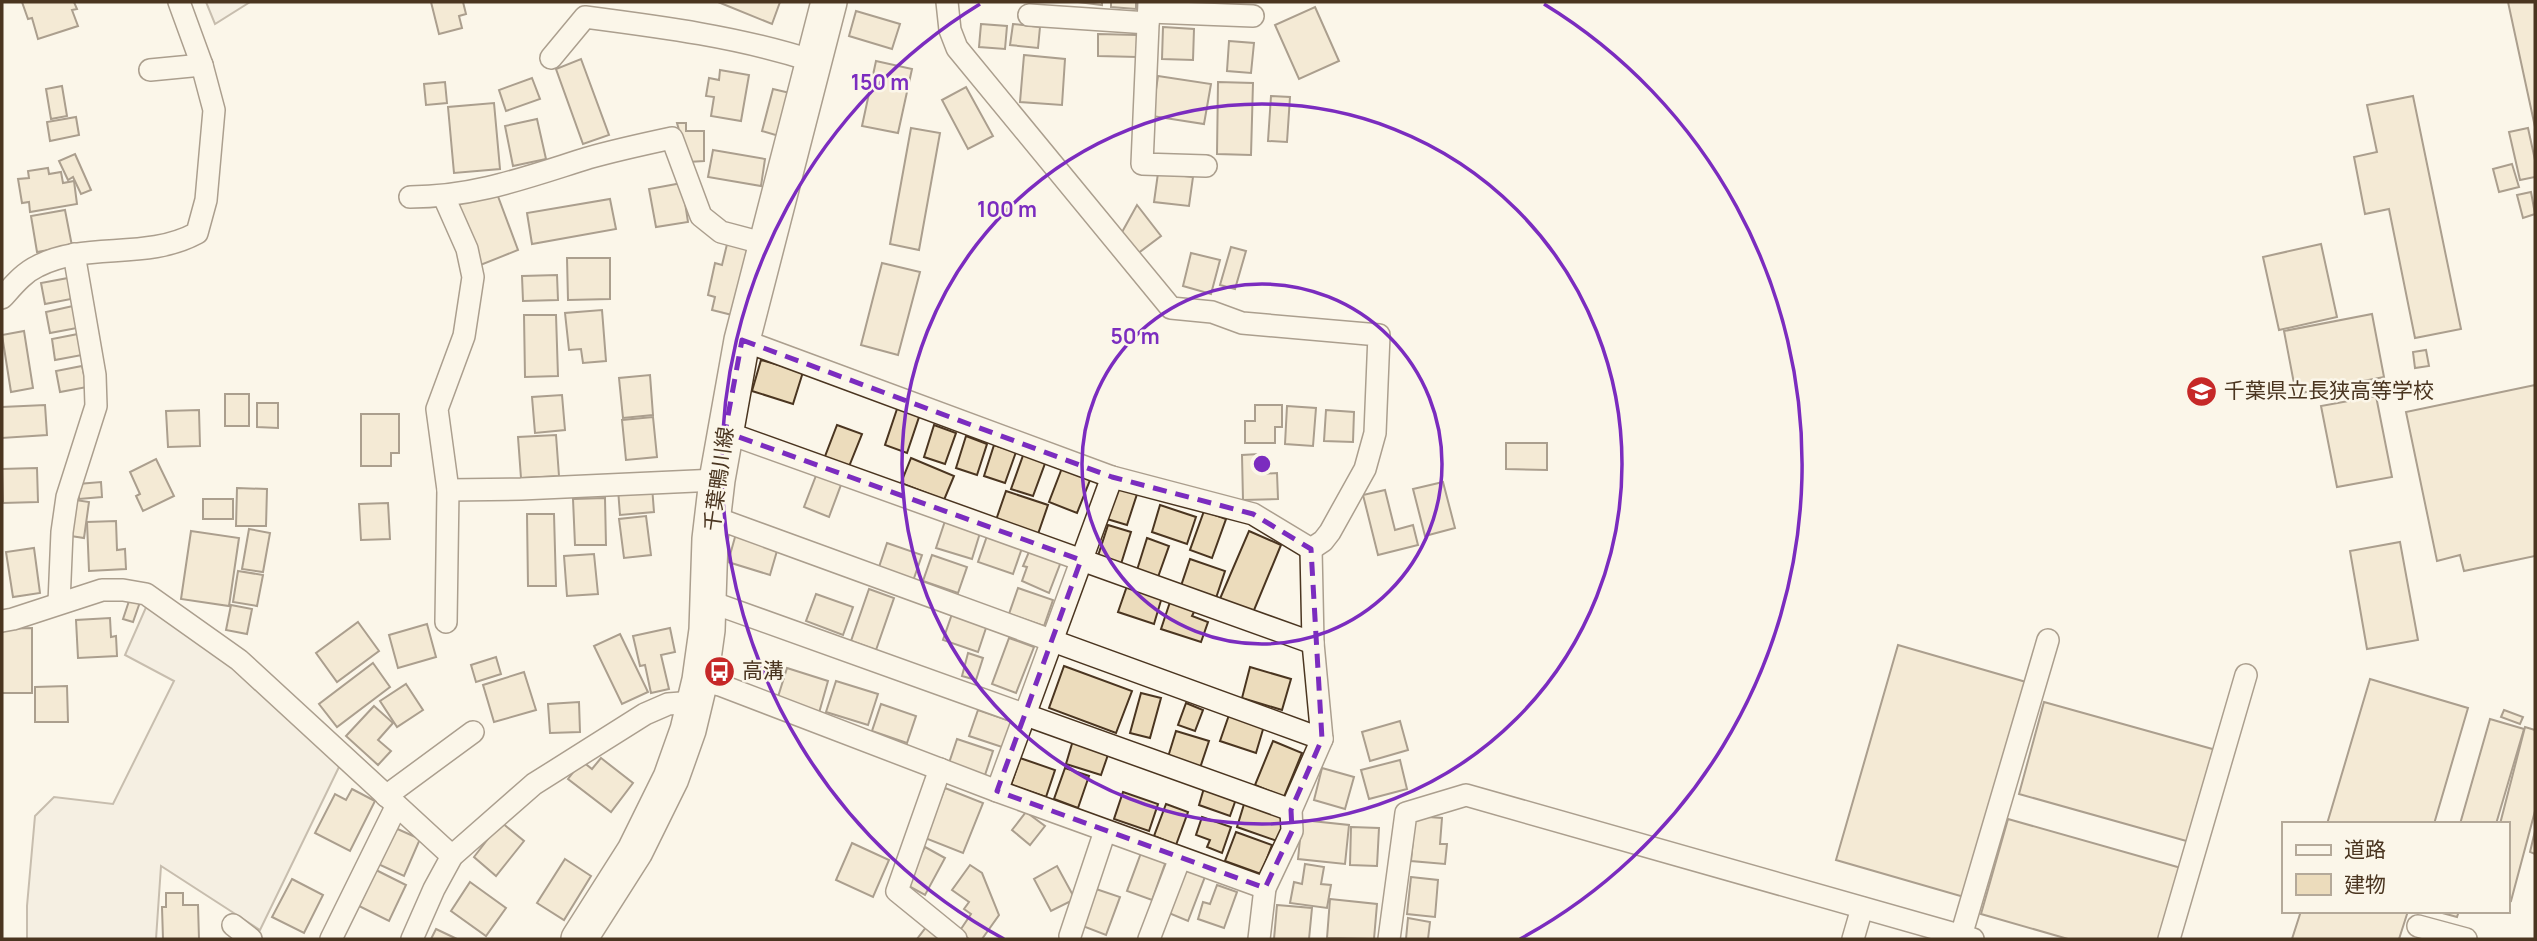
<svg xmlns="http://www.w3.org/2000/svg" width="2537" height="941" viewBox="0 0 2537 941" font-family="Manrope,'Noto Sans JP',sans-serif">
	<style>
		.parking { fill: #ede7d9; stroke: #887966; stroke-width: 2 }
		.building { fill: #ecdcbc; stroke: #4a3520; stroke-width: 2 }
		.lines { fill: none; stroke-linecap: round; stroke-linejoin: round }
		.street-casing { stroke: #4a3520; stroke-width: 24 }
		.primary-casing { stroke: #4a3520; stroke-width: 38 }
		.street { stroke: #fbf6e9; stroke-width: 21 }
		.primary { stroke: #fbf6e9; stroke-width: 35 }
		.marked { fill: none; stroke: #7b2cbf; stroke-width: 5; stroke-dasharray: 14 9; stroke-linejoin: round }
		.ring { fill: none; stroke: #7b2cbf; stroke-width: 3.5 }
		.labels { text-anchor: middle; stroke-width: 5; stroke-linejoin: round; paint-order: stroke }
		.poi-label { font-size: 21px; fill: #4a3520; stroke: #fbf6e9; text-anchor: start }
		.street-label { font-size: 21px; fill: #4a3520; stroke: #fbf6e9 }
		.centre { fill: #7b2cbf; stroke: #fbf6e9; stroke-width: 3.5 }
		.ring-label { font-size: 21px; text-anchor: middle; font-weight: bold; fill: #7b2cbf; stroke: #fbf6e9; stroke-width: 5; stroke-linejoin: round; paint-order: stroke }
	</style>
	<rect width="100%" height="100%" fill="#fbf6e9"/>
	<g class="parking">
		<polygon points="206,2 250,2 215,24"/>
		<polygon points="147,605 244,673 339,762 339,767 260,930 161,866 156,939 27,939 27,906 35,816 54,797 113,804 174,681 125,655"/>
	</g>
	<g class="building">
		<polygon points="22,2 74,2 77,9 72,10 78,26 38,39 32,18 28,19"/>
		<polygon points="431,2 463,2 466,14 459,16 462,28 439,34"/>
		<polygon points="718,2 780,2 772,24"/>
		<polygon points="1078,2 1102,2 1102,5"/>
		<polygon points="1111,2 1136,2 1136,9 1111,7"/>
		<polygon points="2508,2 2535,2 2535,127"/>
		<polygon points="1315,7 1339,61 1299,79 1275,25"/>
		<polygon points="856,11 900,24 892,49 849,36"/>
		<polygon points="981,24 1007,26 1005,49 979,47"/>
		<polygon points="1013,24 1040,27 1038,48 1010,45"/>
		<polygon points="1163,27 1194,29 1193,60 1162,59"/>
		<polygon points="1098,34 1137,35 1137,57 1098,56"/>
		<polygon points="1229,41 1254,43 1251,73 1227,71"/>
		<polygon points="1024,55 1065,59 1062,105 1020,102"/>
		<polygon points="581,59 609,135 583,144 556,69"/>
		<polygon points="876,61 912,69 898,133 862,126"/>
		<polygon points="720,70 749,75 741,121 711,116 714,97 706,96 709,78 719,80"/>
		<polygon points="1158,76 1211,84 1204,124 1152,116"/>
		<polygon points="532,78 540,99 506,111 499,90"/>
		<polygon points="445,82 447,103 426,105 424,84"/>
		<polygon points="1218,82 1253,83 1251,155 1217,154"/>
		<polygon points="62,86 67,116 51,119 46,89"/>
		<polygon points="966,87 993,136 968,149 942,100"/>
		<polygon points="773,89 790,93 779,136 762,131"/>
		<polygon points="1271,96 1290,97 1287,142 1268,141"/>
		<polygon points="2413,96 2461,329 2415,338 2389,209 2365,214 2354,157 2377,152 2367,105"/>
		<polygon points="494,103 500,169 454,173 448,107"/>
		<polygon points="76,117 79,135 50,141 47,122"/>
		<polygon points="537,119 546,159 513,166 505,126"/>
		<polygon points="677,123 686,123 686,131 704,131 704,161 688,162"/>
		<polygon points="911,128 940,133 919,250 890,244"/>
		<polygon points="2528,128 2535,160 2535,177 2520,180 2509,132"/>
		<polygon points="713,150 765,159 761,186 708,177"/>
		<polygon points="75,154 91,190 81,194 73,177 68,180 59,161"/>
		<polygon points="2512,164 2519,187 2499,192 2493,169"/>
		<polygon points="48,168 49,174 61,172 63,183 74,181 77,204 30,212 29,202 22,203 18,179 29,178 28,171"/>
		<polygon points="1158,173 1193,177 1189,206 1154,202"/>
		<polygon points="682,183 688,222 656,227 649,189"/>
		<polygon points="496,191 518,250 478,266 455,206"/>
		<polygon points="2531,192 2535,214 2523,218 2517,195"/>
		<polygon points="610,199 616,229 532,244 527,213"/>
		<polygon points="1137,205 1161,236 1137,254 1121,234"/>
		<polygon points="65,210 72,246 37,252 31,216"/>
		<polygon points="729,236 749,241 732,315 712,310 715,297 708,295 715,263 722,265"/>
		<polygon points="2321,244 2337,317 2279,330 2263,257"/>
		<polygon points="1231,247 1246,251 1235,289 1220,285"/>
		<polygon points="1191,253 1220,260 1211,294 1183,286"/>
		<polygon points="567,258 610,258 610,299 568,300"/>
		<polygon points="882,263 920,272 898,355 861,345"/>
		<polygon points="557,275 558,300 523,301 522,276"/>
		<polygon points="68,278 71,299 45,304 41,283"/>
		<polygon points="73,306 77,328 50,333 46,312"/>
		<polygon points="602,310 606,361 583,363 581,349 569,350 565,313"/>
		<polygon points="2372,314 2384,377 2296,394 2284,331"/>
		<polygon points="524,315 556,315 558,376 525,377"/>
		<polygon points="24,331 33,388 11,392 2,335"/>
		<polygon points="78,334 82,355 55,360 52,339"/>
		<polygon points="2426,350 2429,366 2415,368 2413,352"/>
		<polygon points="761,360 803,372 793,404 752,391"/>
		<polygon points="82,366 87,387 60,392 56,371"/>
		<polygon points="650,375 653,415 623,418 619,378"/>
		<polygon points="2535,385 2535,556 2464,571 2460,555 2437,561 2406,412"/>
		<rect x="225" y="394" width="24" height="32"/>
		<polygon points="562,395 565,430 535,433 532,397"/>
		<polygon points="2376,396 2392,477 2337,487 2321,406"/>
		<polygon points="257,403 278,403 278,428 257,427"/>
		<polygon points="45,405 47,435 2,438 2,407"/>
		<polygon points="1255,405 1282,405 1282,427 1275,427 1275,443 1245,443 1245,421 1255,421"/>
		<polygon points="898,406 920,414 907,453 885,445"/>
		<polygon points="1287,406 1316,408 1313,446 1285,444"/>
		<polygon points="199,410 200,446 168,447 166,411"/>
		<polygon points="1326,410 1354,412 1353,442 1324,441"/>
		<polygon points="361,414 399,414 399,453 391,453 391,466 361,466"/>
		<polygon points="653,417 657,457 626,460 622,420"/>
		<polygon points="837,425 862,434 848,469 824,459"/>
		<polygon points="934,425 956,433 945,464 924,457"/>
		<polygon points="556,435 559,476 521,478 518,437"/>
		<polygon points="966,436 987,444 977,475 956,468"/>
		<polygon points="1506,443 1547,443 1547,470 1506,469"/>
		<polygon points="994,445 1016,452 1005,483 984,476"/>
		<polygon points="1025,450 1047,458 1033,496 1011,489"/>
		<polygon points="1259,454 1260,474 1277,473 1278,499 1243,500 1242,455"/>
		<polygon points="911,458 954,476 944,500 901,483"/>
		<polygon points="156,459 174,496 143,511 136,496 140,494 130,472"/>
		<polygon points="37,468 38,502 3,503 2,469"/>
		<polygon points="1062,468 1090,480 1077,513 1049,502"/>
		<polygon points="817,473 842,482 829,517 804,507"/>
		<polygon points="101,482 102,497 79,499 78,484"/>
		<polygon points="1443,482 1455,528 1425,536 1413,489"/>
		<polygon points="1118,484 1138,491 1127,525 1107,519"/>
		<polygon points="652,486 654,512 620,515 618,489"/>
		<polygon points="237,488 267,489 266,526 236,526"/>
		<polygon points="1385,490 1395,530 1413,525 1418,545 1378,555 1363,495"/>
		<polygon points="1006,491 1048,505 1038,534 996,520"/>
		<polygon points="605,498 606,545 575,545 573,499"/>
		<polygon points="69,499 89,502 84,538 64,535"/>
		<rect x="203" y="499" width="30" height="20"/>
		<polygon points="388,503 390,539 361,540 359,504"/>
		<polygon points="1160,505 1196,517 1187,544 1152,532"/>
		<polygon points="1204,511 1226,519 1212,558 1190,550"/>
		<polygon points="527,514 554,514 556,586 528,586"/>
		<polygon points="646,516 651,555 624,558 619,519"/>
		<polygon points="116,521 117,550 125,549 126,569 89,571 87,522"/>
		<polygon points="945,521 980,533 972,559 936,548"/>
		<polygon points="1108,525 1131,532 1121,564 1098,556"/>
		<polygon points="249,529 270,533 263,572 242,569"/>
		<polygon points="737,530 779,544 770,575 728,562"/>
		<polygon points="191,531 239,538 229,606 181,599"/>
		<polygon points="1249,531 1281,545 1252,615 1219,601"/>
		<polygon points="987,536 1022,548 1013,574 978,562"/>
		<polygon points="1147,538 1169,546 1158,577 1137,570"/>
		<polygon points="2400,542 2418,640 2367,649 2350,551"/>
		<polygon points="887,543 922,555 913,581 878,570"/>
		<polygon points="1031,547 1062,559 1049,593 1022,581 1027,567 1023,566"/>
		<polygon points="34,548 40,593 13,597 6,552"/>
		<polygon points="594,554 598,594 567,596 564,556"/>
		<polygon points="932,555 967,567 958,593 923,581"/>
		<polygon points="1190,559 1225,571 1216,598 1181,586"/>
		<polygon points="238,571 263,575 257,606 233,602"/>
		<polygon points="1127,586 1162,597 1154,624 1118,612"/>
		<polygon points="1018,588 1053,600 1044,626 1009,614"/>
		<polygon points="869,589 894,598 876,650 851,641"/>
		<polygon points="816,594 853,607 843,635 806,621"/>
		<polygon points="130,598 140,602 133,622 123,619"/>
		<polygon points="1170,602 1195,610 1192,616 1208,622 1201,642 1161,629"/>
		<polygon points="231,605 252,609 247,634 226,630"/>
		<polygon points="952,614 987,625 978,652 943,640"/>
		<polygon points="110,618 111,637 116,636 117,656 78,658 76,620"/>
		<polygon points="358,622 379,651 337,682 316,653"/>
		<polygon points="427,624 436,657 398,668 389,635"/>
		<polygon points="32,628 32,693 2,693 2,629"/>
		<polygon points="670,628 675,652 661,655 669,689 651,693 645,665 640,666 633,636"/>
		<polygon points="620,634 648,692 622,704 594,646"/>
		<polygon points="1009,638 1034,647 1016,693 992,684"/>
		<polygon points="1898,645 2026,682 1964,897 1836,860"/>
		<polygon points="968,653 983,658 976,680 962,676"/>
		<polygon points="496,657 501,674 476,682 471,665"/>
		<polygon points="373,663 390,687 337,727 319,704"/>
		<polygon points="1064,666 1132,691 1116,733 1049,708"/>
		<polygon points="1250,667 1291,679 1282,710 1242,698"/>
		<polygon points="787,668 828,681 819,713 777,700"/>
		<polygon points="524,672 536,710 494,722 483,685"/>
		<polygon points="2370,679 2468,708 2434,824 2327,824"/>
		<polygon points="836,681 878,694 868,725 826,712"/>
		<polygon points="406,684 423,710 397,727 380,701"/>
		<polygon points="67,686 68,722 35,722 35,687"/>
		<polygon points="1141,693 1161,698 1150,738 1130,733"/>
		<polygon points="579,702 580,732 550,733 548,704"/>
		<polygon points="2044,702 2216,750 2190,842 2019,794"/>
		<polygon points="1186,703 1203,710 1195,731 1178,725"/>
		<polygon points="881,704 916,716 907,743 872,731"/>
		<polygon points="374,706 393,723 378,740 391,751 378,765 346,736"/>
		<polygon points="978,710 1013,722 1005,748 969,736"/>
		<polygon points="2504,710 2523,717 2520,724 2501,717"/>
		<polygon points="1229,715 1264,726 1256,753 1220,741"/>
		<polygon points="2490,719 2524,729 2496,824 2460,824"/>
		<polygon points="1400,721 1408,750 1370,761 1362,732"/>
		<polygon points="2525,727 2535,730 2535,811 2511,901 2507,900 2507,824 2500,824"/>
		<polygon points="1176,731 1209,741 1200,768 1168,757"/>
		<polygon points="1074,737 1110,749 1101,775 1066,764"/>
		<polygon points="957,739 993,751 984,778 948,766"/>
		<polygon points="1273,741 1302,753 1284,797 1255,785"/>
		<polygon points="601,758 633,783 611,812 568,779 582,761 592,769"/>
		<polygon points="1020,758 1055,770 1046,797 1011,785"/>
		<polygon points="1400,760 1407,789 1369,799 1361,770"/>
		<polygon points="1065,768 1089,776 1078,808 1054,799"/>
		<polygon points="1322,768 1354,777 1345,809 1314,800"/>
		<polygon points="945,788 983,803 963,853 925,838"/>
		<polygon points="1204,788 1236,799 1230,816 1199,805"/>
		<polygon points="352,789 375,801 350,851 315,833 335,794 346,800"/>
		<polygon points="1123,792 1158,804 1149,831 1114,819"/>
		<polygon points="1245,801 1286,815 1277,841 1237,827"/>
		<polygon points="1166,804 1188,812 1176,845 1154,836"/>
		<polygon points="1026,812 1045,826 1030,845 1012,830"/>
		<polygon points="1415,816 1442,818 1440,844 1447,844 1445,864 1411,861"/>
		<polygon points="1202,817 1231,827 1222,853 1207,847 1210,840 1196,835"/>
		<polygon points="2008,819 2181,868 2161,939 2068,939 1981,914"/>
		<polygon points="1302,820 1349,825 1345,864 1298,859"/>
		<polygon points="501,822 524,841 496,876 474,857"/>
		<polygon points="393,827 420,839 404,876 376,863"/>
		<polygon points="1351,827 1379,828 1377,866 1350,865"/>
		<polygon points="2535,831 2535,854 2530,852"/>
		<polygon points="1236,832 1272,845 1261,874 1225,861"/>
		<polygon points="852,843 889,860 873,897 836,880"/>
		<polygon points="925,847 945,858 925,895 905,884"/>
		<polygon points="1141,853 1166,861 1152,900 1127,891"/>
		<polygon points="565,859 591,876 564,920 537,903"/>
		<polygon points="1305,864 1324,867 1321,884 1331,885 1327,908 1290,903 1294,882 1302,884"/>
		<polygon points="970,865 982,873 999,915 982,939 969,939 959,932 971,914 964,909 969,902 952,890"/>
		<polygon points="1182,865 1206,874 1188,921 1164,911"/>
		<polygon points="1057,866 1075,899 1051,911 1034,879"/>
		<polygon points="376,870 406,885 389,921 359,906"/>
		<polygon points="1411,877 1438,880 1435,917 1407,914"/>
		<polygon points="292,879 323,895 304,933 272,917"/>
		<polygon points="470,882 506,908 486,936 451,911"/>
		<polygon points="1217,885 1237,892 1224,928 1198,919 1203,902 1210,904"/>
		<polygon points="1093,888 1120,897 1106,935 1080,925"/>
		<polygon points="166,893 183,893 183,905 198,905 199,939 163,939 162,907 166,907"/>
		<polygon points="1330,899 1377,904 1374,939 1327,938"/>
		<polygon points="1277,905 1312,908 1309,939 1274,939"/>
		<polygon points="2301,911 2408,911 2399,939 2292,939"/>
		<polygon points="2435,911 2459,911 2457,917"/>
		<polygon points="1408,918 1430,922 1428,939 1406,939"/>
		<polygon points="927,926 945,939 917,939"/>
		<polygon points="436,929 457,939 431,939"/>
	</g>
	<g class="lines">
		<defs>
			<g id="street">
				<polyline points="947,2 950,30 957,48 1171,308 1212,312 1242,323 1379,335 1375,433 1365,469 1330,532 1323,541 1311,549"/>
				<polyline points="1149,2 1142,164 1206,166"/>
				<polyline points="1149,12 1253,16"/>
				<polyline points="1029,15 1148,23"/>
				<path d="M551 58 585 17C662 27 739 37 813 61"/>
				<polyline points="150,70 202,65"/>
				<path d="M410 197C475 197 527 177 588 158 616 150 644 144 672 138L701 216 721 232 766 244"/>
				<polyline points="444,197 467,249 473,277 464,336 437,409 448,490 446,622"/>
				<path d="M2 298C13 286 23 273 38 266 87 241 145 261 197 233L206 200 214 110 202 65 179 2"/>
				<polyline points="742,340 1112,477 1253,514 1311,549"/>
				<polyline points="725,432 1313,643"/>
				<polyline points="448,490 521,489 717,480"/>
				<polyline points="713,517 1322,739"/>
				<polyline points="708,601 1291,810"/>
				<polyline points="59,603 62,532 67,497 96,406 95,375 74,254"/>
				<polyline points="2,621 13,619 102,590 123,590 146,594 239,660 452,856"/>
				<polyline points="700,680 720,685 997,791 1265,888"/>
				<polyline points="940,769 897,891 956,939"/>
				<polyline points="997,791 1112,477"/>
				<polyline points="386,796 473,732"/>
				<polyline points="233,925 251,939"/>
				<polyline points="2418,926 2466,939"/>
				<polyline points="1070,936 1105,831"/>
				<polyline points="1961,936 2048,640"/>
				<polyline points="331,939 396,807"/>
				<polyline points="412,939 434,889 452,856 534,784 645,714 668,704 681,703 694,706"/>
				<polyline points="1149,939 1180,858"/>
				<polyline points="1259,939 1265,888 1292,831 1291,810 1322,739 1313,643 1311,549"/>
				<polyline points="1389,939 1406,813 1466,795 1973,939"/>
				<polyline points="1853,939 1862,908"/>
				<polyline points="2169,939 2246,675"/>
			</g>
			<polyline id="primary" points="579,939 635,851 671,778 688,730 700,680 707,630 710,539 717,480 742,340 829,2"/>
		</defs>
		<use href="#street" class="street-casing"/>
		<use href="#primary" class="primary-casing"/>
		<use href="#street" class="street"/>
		<use href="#primary" class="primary"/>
	</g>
	<path d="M0 0H2537V941H0ZM742 340 1112 477 1253 514 1311 549 1322 739 1291 810 1292 831 1265 888 997 791 1081 560 725 432Z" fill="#fbf6e9" fill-opacity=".55" fill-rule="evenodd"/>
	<path class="marked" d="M742 340 1112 477 1253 514 1311 549 1322 739 1291 810 1292 831 1265 888 997 791 1081 560 725 432Z"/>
	<g class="ring">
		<circle cx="1262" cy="464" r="180"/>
		<circle cx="1262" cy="464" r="360"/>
		<path d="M1004 939A540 540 0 0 1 980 4M1544 4A540 540 0 0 1 1520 939"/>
	</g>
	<defs>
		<symbol id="school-disc" viewBox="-11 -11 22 22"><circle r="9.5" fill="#c62828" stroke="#fbf6e9"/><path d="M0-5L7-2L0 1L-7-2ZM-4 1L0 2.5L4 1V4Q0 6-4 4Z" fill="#fff"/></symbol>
		<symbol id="bus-disc" viewBox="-11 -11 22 22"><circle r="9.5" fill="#c62828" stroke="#fbf6e9"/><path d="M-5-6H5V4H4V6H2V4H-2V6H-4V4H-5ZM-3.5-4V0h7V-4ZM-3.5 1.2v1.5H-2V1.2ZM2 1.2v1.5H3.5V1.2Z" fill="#fff"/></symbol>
	</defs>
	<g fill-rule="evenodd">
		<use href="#school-disc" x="2184" y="374" width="35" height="35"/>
		<use href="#bus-disc" x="702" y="654" width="35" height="35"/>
	</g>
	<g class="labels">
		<g class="poi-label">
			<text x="2224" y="398">千葉県立長狭高等学校</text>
			<text x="742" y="678">高溝</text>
		</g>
		<g class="street-label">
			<text transform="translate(719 479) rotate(-82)" y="7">千葉鴨川線</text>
		</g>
	</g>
	<circle cx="1262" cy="464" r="10" class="centre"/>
	<g class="ring-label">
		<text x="880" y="90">150 m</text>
		<text x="1007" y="217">100 m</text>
		<text x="1135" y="344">50 m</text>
	</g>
	<rect width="2537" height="941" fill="none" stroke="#4a3520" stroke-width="7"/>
	<rect x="2282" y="822" width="228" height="91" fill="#fbf6e9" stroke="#b4a999" stroke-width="2"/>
	<rect x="2296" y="845" width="35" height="10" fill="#fbf6e9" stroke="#b4a999" stroke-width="2"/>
	<text x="2344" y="857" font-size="21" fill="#4a3520">道路</text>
	<rect x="2296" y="874" width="35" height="21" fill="#ecdcbc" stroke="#b4a999" stroke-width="2"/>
	<text x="2344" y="892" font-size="21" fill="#4a3520">建物</text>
</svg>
